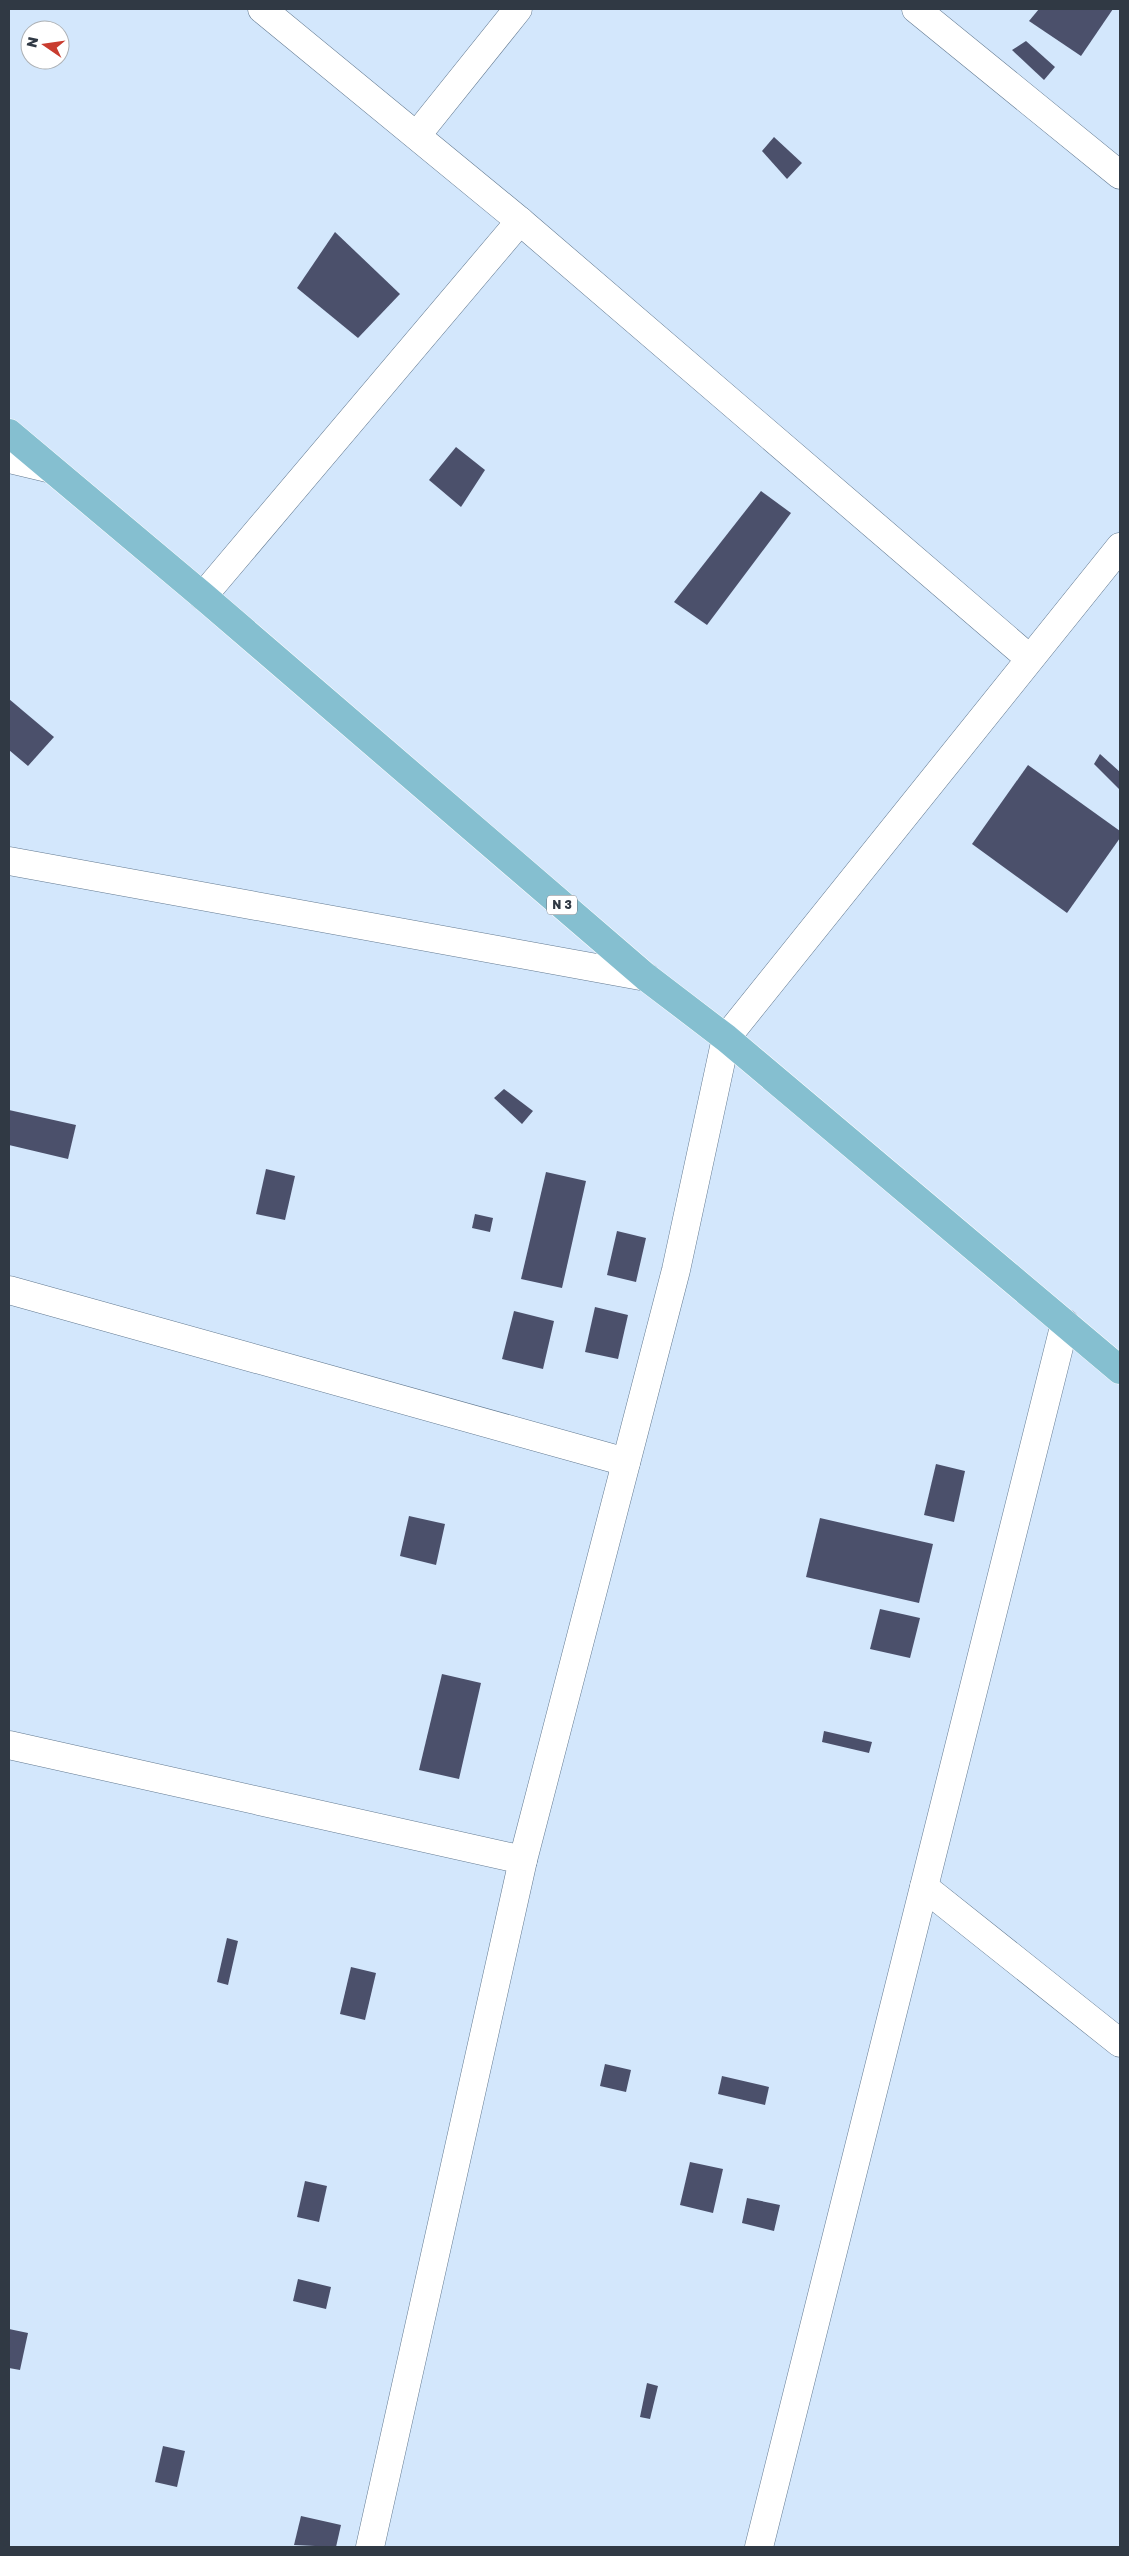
<svg xmlns="http://www.w3.org/2000/svg" width="1129" height="2556" viewBox="0 0 1129 2556" font-family="'Golos Text',sans-serif">
	<style>
		.building { fill: #4b506b }
		.lines { fill: none; stroke-linecap: round; stroke-linejoin: round }
		.minor-casing { stroke: #627990; stroke-width: 29 }
		.primary-casing { stroke: #fff; stroke-width: 29 }
		.minor { stroke: #fff; stroke-width: 28 }
		.primary { stroke: #85bfd0; stroke-width: 28 }
		.labels { text-anchor: middle; stroke-width: 5; stroke-linejoin: round; paint-order: stroke }
		.shield { fill: #fff; stroke: #6e747c; stroke-width: 1 }
		.shield-label { font-size: 12px; font-weight: bold; fill: #303944 }
	</style>
	<rect width="100%" height="100%" fill="#d3e7fc"/>
	<g class="building">
		<polygon points="1039,9 1113,9 1081,56 1029,21"/>
		<polygon points="1026,41 1055,67 1044,80 1012,50"/>
		<polygon points="774,137 802,163 787,179 762,151"/>
		<polygon points="335,232 400,294 358,338 297,288"/>
		<polygon points="456,447 485,470 461,507 429,480"/>
		<polygon points="761,491 791,513 707,625 674,602"/>
		<polygon points="9,699 54,737 28,766 9,750"/>
		<polygon points="1100,754 1120,772 1120,790 1094,764"/>
		<polygon points="1028,765 1120,831 1120,838 1067,913 972,844"/>
		<polygon points="504,1089 533,1111 522,1124 494,1098"/>
		<polygon points="9,1110 76,1125 68,1159 9,1145"/>
		<polygon points="266,1169 295,1176 285,1220 256,1214"/>
		<polygon points="546,1172 586,1181 562,1288 521,1279"/>
		<polygon points="475,1214 493,1218 490,1232 472,1228"/>
		<polygon points="617,1231 646,1238 636,1282 607,1275"/>
		<polygon points="595,1307 628,1315 618,1359 585,1352"/>
		<polygon points="514,1311 554,1321 543,1369 502,1359"/>
		<polygon points="936,1464 965,1471 954,1522 924,1515"/>
		<polygon points="409,1516 445,1524 436,1565 400,1556"/>
		<polygon points="820,1518 933,1544 919,1603 806,1577"/>
		<polygon points="880,1609 920,1618 910,1658 870,1649"/>
		<polygon points="442,1674 481,1683 459,1779 419,1770"/>
		<polygon points="824,1731 872,1742 869,1753 822,1742"/>
		<polygon points="227,1938 238,1941 228,1985 217,1982"/>
		<polygon points="351,1967 376,1973 365,2020 340,2014"/>
		<polygon points="605,2064 631,2070 626,2092 600,2086"/>
		<polygon points="722,2076 769,2087 765,2105 718,2094"/>
		<polygon points="690,2162 723,2169 713,2213 680,2205"/>
		<polygon points="305,2181 327,2186 319,2222 297,2217"/>
		<polygon points="747,2198 780,2205 774,2231 742,2223"/>
		<polygon points="298,2279 331,2287 326,2309 293,2301"/>
		<polygon points="9,2329 28,2333 20,2370 9,2368"/>
		<polygon points="647,2383 658,2386 650,2419 640,2417"/>
		<polygon points="163,2446 185,2451 177,2487 155,2482"/>
		<polygon points="301,2516 341,2525 336,2547 294,2545"/>
	</g>
	<g class="lines">
		<defs>
			<g id="minor">
				<polyline points="262,9 520,221 1029,658"/>
				<polyline points="916,9 1120,175"/>
				<polyline points="417,135 518,9"/>
				<polyline points="9,459 51,469"/>
				<polyline points="203,596 520,221"/>
				<polyline points="9,861 646,977"/>
				<polyline points="9,1290 626,1462"/>
				<polyline points="9,1745 523,1860"/>
				<polyline points="924,1887 1120,2043"/>
				<polyline points="370,2547 523,1860 676,1270 726,1038 1120,547"/>
				<polyline points="759,2547 1065,1323"/>
			</g>
			<polyline id="primary" points="9,433 203,596 646,977 726,1038 1120,1370"/>
		</defs>
		<use href="#minor" class="minor-casing"/>
		<use href="#primary" class="primary-casing"/>
		<use href="#minor" class="minor"/>
		<use href="#primary" class="primary"/>
	</g>
	<g class="labels">
		<rect class="shield" x="547" y="895.5" width="30" height="19" rx="4"/>
		<g class="shield-label">
			<text x="562" y="909">N 3</text>
		</g>
	</g>
	<rect width="1129" height="2556" fill="none" stroke="#303944" stroke-width="20"/>
	<g transform="translate(45 45) rotate(283)"><circle r="24" fill="#ffffff" stroke="#acb0b4"/>
	<path d="M0-4L9 19L0 12L-9 19Z" fill="#c93c2f"/>
	<text y="-8" font-size="14" font-weight="bold" text-anchor="middle" fill="#303944">N</text>
	</g>
</svg>
